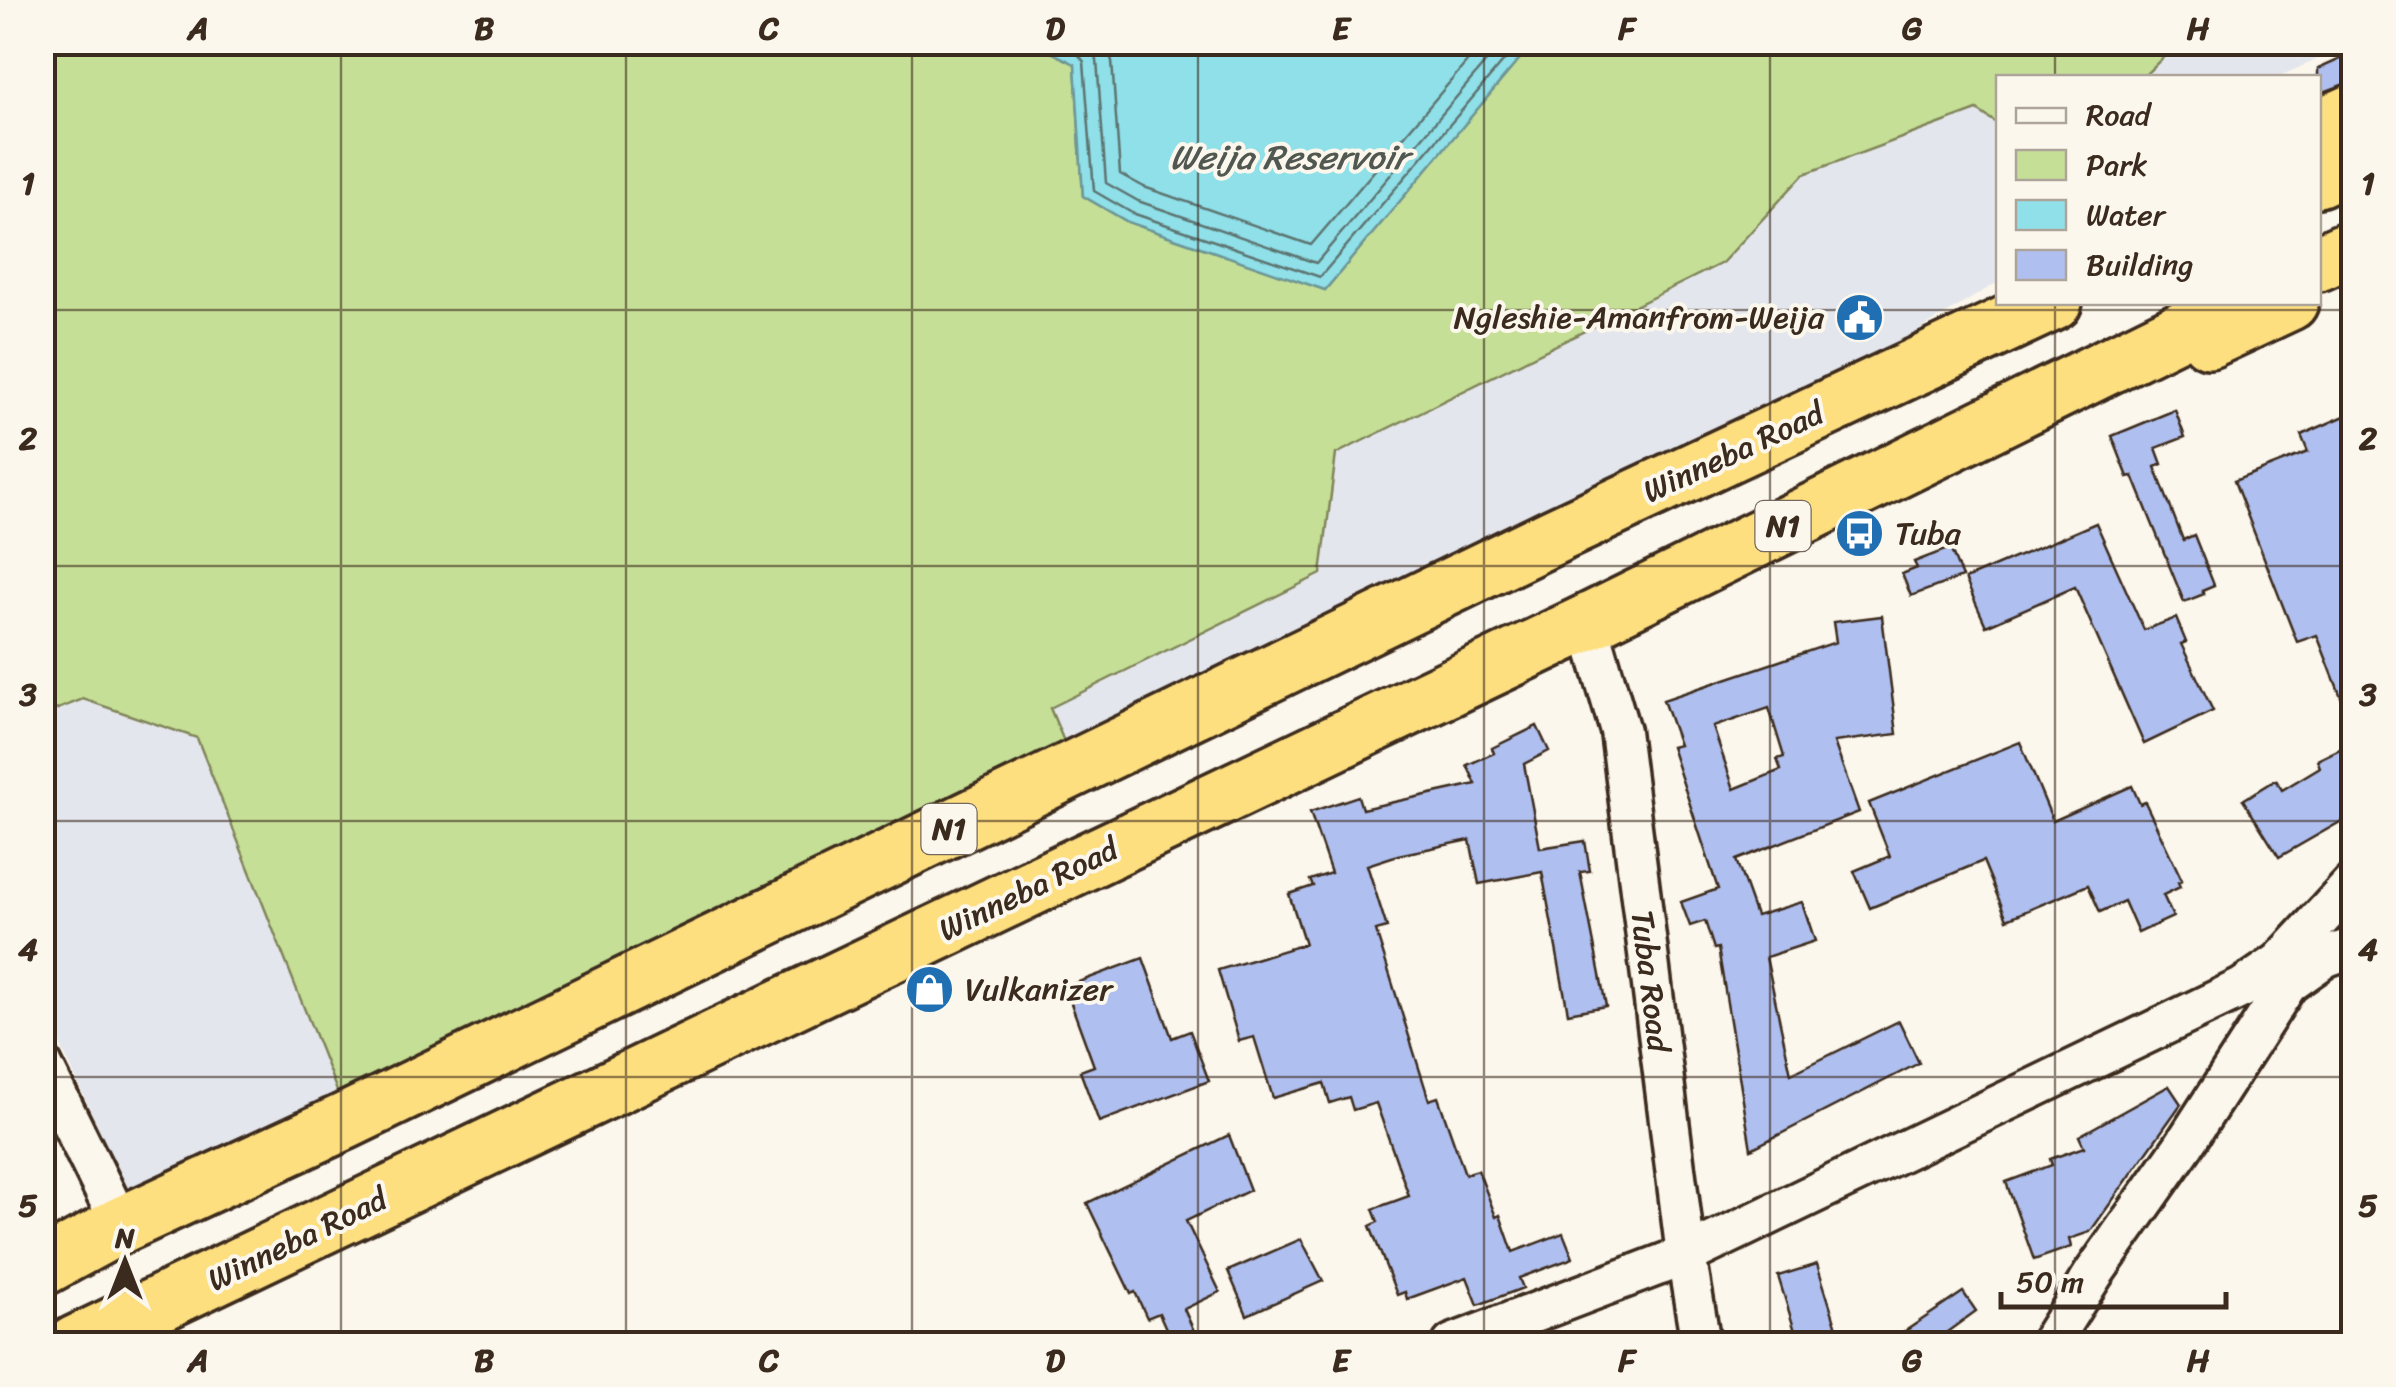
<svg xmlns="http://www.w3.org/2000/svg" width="2396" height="1387" viewBox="0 0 2396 1387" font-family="Sriracha,sans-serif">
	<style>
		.built { fill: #e4e6ed }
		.green { fill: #c5df96; stroke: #80845a; stroke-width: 2.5 }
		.water { fill: #8fe0e9; stroke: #6d9798; stroke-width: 2.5 }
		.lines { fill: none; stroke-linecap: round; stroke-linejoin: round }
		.shore { stroke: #5d736f; stroke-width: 2.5 }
		.building { fill: #afbfef; stroke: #3b2a1e; stroke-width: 2.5; fill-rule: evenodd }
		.minor-casing { stroke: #3b2a1e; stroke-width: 45 }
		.highway-casing { stroke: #3b2a1e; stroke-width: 62 }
		.minor { stroke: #fbf7ec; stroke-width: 38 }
		.highway { stroke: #fedf80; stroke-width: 55 }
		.grid { fill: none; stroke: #3b2a1e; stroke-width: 2.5; stroke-opacity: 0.55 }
		.labels { text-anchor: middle; stroke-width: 8; stroke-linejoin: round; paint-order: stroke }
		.shield { fill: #fbf7ec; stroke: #75685c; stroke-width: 2.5 }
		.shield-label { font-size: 30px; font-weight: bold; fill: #3b2a1e }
		.poi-label { font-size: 32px; fill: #3b2a1e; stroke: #fbf7ec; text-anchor: start }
		.street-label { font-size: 32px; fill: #3b2a1e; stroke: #fbf7ec }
		.water-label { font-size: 35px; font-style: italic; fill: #505851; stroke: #fbf7ec }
		.neatline { fill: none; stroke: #3b2a1e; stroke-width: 4 }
		.grid-label { font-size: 32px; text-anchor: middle; font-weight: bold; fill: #3b2a1e }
	</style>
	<rect width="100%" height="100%" fill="#fbf7ec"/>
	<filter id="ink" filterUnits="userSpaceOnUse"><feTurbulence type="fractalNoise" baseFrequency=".01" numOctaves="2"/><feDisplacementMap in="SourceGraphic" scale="20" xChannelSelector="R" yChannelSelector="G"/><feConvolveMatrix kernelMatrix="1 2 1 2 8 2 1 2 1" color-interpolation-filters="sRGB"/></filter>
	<g filter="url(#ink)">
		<g class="built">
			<polygon points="2178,43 2353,42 2354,43 2278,77 2143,77"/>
			<polygon points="1977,110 1998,124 1998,282 1874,358 1068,751 1050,708 1321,574 1336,454 1722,263 1804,174"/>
			<polygon points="83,699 197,738 339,1096 128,1192 43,1007 42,715"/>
		</g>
		<polygon class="green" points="43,43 1033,43 1075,64 1083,196 1128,222 1325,290 1533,43 2178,43 2143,77 1998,78 1998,124 1977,110 1804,174 1722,263 1336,454 1321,574 1050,708 1068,751 339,1096 197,738 83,699 43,715"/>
		<polygon class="water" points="1033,43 1533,43 1325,290 1128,222 1083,196 1075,64"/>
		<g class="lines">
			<g class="shore">
				<polyline points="1055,42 1079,55 1084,62 1094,191 1132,213 1320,277 1520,42"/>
				<polyline points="1083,42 1092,50 1097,60 1106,183 1138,201 1316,263 1503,42"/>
				<polyline points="1105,42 1112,61 1120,174 1144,187 1311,245 1484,42"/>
			</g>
		</g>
		<g class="building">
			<polygon points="2354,53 2354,81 2318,94 2318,69"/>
			<polygon points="2175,410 2185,437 2156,448 2162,464 2155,467 2183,540 2194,535 2214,585 2202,590 2204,594 2184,602 2133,476 2128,477 2112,436"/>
			<polygon points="2354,412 2354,724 2352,725 2317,635 2297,642 2234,481 2308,452 2301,435"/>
			<polygon points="2096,523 2144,630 2176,618 2186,642 2181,644 2213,711 2144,744 2075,587 1986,626 1965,579"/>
			<polygon points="1950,548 1962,577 1911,596 1902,574 1917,568 1914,562"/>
			<path d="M1882 616 1897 734 1834 742 1859 812 1736 860 1756 916 1802 902 1815 941 1766 957 1791 1074 1899 1021 1919 1063 1751 1149 1718 948 1714 949 1705 921 1690 926 1681 902 1718 889 1671 747 1679 745 1663 700 1836 642 1833 622ZM1769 708 1784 757 1777 759 1781 770 1734 789 1713 727Z"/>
			<polygon points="1537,726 1549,751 1524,764 1540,848 1585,841 1590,871 1580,872 1606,1006 1568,1013 1542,872 1479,884 1470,840 1398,855 1367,865 1387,928 1376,931 1429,1100 1438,1097 1465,1174 1478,1170 1496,1217 1500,1215 1513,1252 1563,1233 1573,1258 1519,1278 1523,1288 1478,1305 1467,1277 1407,1299 1405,1292 1397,1295 1370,1226 1378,1222 1373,1209 1409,1196 1376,1103 1353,1110 1349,1097 1330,1103 1324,1083 1273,1098 1254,1037 1239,1041 1218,970 1305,944 1289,894 1313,886 1310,880 1331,873 1310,812 1358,796 1362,809 1476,784 1467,765 1494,753 1492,748"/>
			<polygon points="2020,742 2053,821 2132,786 2140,804 2145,802 2182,880 2178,882 2180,887 2163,895 2173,917 2138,933 2124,901 2100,912 2088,885 2007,919 1983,861 1870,908 1854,871 1890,856 1869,803"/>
			<polygon points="2346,746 2354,761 2354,814 2279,857 2243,800 2276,780 2282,790 2320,767 2317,760"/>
			<polygon points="1143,958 1172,1038 1190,1031 1209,1081 1099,1122 1080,1071 1094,1066 1065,987"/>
			<polygon points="2169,1086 2181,1104 2090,1232 2069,1239 2071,1247 2034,1260 2006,1182 2052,1165 2050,1159 2084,1147 2079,1136"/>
			<polygon points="1229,1135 1250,1190 1186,1221 1220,1292 1184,1309 1200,1344 1173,1344 1159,1313 1147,1318 1135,1292 1131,1294 1087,1203"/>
			<polygon points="1301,1239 1323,1281 1247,1315 1228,1271"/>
			<polygon points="1817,1264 1842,1344 1799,1344 1778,1276"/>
			<polygon points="1963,1292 1976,1311 1947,1332 1955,1344 1886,1344"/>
		</g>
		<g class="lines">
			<defs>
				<g id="minor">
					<polyline points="1588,622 1620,731 1686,1255 1701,1344"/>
					<polyline points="2288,984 2326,957 2354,947"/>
					<polyline points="42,1064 121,1225"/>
					<polyline points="1452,1344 1686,1255 2242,988 2280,962 2354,882"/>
					<polyline points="2049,1344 2094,1273 2182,1148 2288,984 2280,962"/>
				</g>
				<g id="highway">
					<polyline points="2318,128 2354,112"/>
					<polyline points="2318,179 2354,162"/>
					<polyline points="2318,263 2354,247"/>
					<polyline points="2209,340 2290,302"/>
					<polyline points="42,1268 121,1225 346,1121 1556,535 2054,302"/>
					<polyline points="75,1344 1588,622 2238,302"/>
				</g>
			</defs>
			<use href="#minor" class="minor-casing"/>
			<use href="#highway" class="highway-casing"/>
			<use href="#minor" class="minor"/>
			<use href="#highway" class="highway"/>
		</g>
	</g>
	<path class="grid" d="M341 42V1344M626 42V1344M912 42V1344M1198 42V1344M1484 42V1344M1770 42V1344M2055 42V78M2055 302V1344M42 310H2354M42 566H2354M42 821H2354M42 1077H2354"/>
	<defs>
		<symbol id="civic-disc" viewBox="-11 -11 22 22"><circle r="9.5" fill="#1f6fb2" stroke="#fbf7ec"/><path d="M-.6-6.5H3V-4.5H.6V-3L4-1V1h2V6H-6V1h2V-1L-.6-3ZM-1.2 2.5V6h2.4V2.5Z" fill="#fff"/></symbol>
		<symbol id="bus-disc" viewBox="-11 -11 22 22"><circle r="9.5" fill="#1f6fb2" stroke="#fbf7ec"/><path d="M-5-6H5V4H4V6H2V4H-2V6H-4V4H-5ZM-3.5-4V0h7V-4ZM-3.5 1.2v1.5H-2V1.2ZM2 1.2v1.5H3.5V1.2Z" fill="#fff"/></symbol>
		<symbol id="shop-disc" viewBox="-11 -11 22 22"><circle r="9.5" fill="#1f6fb2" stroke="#fbf7ec"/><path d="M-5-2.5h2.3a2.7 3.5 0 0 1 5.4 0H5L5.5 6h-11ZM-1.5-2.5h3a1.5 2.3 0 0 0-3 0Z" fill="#fff"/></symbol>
	</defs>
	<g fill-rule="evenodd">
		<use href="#civic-disc" x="1832" y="290" width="55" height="55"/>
		<use href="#bus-disc" x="1832" y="506" width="55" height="55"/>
		<use href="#shop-disc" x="902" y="962" width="55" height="55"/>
	</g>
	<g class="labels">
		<g class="shield">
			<rect x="1755.5" y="501" width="55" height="50" rx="8"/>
			<rect x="921.5" y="804" width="55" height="50" rx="8"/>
		</g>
		<g class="shield-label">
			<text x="1783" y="536">N1</text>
			<text x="949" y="839">N1</text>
		</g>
		<g class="poi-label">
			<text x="1824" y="328" text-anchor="end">Ngleshie-Amanfrom-Weija</text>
			<text x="1895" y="544">Tuba</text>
			<text x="965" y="1000">Vulkanizer</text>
		</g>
		<g class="street-label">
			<text transform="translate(1733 452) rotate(-25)" y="11">Winneba Road</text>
			<text transform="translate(1028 889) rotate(-26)" y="11">Winneba Road</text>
			<text transform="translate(1651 981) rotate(83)" y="11">Tuba Road</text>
			<text transform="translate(297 1239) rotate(-26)" y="11">Winneba Road</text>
		</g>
		<g class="water-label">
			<text x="1289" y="169">Weija Reservoir</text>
		</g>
	</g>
	<rect width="2396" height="1387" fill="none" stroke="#fbf7ec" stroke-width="110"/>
	<rect x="1996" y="75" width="325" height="230" fill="#fbf7ec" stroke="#aea59a" stroke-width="2.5"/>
	<rect x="2016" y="108" width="50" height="15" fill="#fbf7ec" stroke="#aea59a" stroke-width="2.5"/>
	<text x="2086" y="125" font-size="30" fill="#3b2a1e">Road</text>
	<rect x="2016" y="150" width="50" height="30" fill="#c5df96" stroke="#aea59a" stroke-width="2.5"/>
	<text x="2086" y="175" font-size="30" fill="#3b2a1e">Park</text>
	<rect x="2016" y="200" width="50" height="30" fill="#8fe0e9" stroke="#aea59a" stroke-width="2.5"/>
	<text x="2086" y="225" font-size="30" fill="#3b2a1e">Water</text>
	<rect x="2016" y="250" width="50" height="30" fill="#afbfef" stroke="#aea59a" stroke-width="2.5"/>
	<text x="2086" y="275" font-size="30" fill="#3b2a1e">Building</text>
	<g transform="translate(125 1262)" stroke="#fbf7ec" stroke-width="8" paint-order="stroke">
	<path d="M0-8L18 38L0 25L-18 38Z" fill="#3b2a1e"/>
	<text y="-15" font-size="28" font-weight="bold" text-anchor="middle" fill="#3b2a1e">N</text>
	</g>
	<path d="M2001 1292v15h225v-15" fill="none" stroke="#3b2a1e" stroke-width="5"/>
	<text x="2016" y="1292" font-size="30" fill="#3b2a1e" stroke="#fbf7ec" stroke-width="8" paint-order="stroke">50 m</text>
	<rect x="55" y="55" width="2286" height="1277" class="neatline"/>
	<g class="grid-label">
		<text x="198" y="39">A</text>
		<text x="484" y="39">B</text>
		<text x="769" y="39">C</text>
		<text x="1055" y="39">D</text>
		<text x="1341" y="39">E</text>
		<text x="1627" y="39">F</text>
		<text x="1912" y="39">G</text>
		<text x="2198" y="39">H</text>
		<text x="28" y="194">1</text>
		<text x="2368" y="194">1</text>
		<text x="28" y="449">2</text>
		<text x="2368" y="449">2</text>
		<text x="28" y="705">3</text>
		<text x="2368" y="705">3</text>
		<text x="28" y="960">4</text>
		<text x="2368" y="960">4</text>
		<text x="28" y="1216">5</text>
		<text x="2368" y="1216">5</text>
		<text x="198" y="1371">A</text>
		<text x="484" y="1371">B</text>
		<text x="769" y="1371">C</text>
		<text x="1055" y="1371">D</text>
		<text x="1341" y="1371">E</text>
		<text x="1627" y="1371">F</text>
		<text x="1912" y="1371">G</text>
		<text x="2198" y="1371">H</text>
	</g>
</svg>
